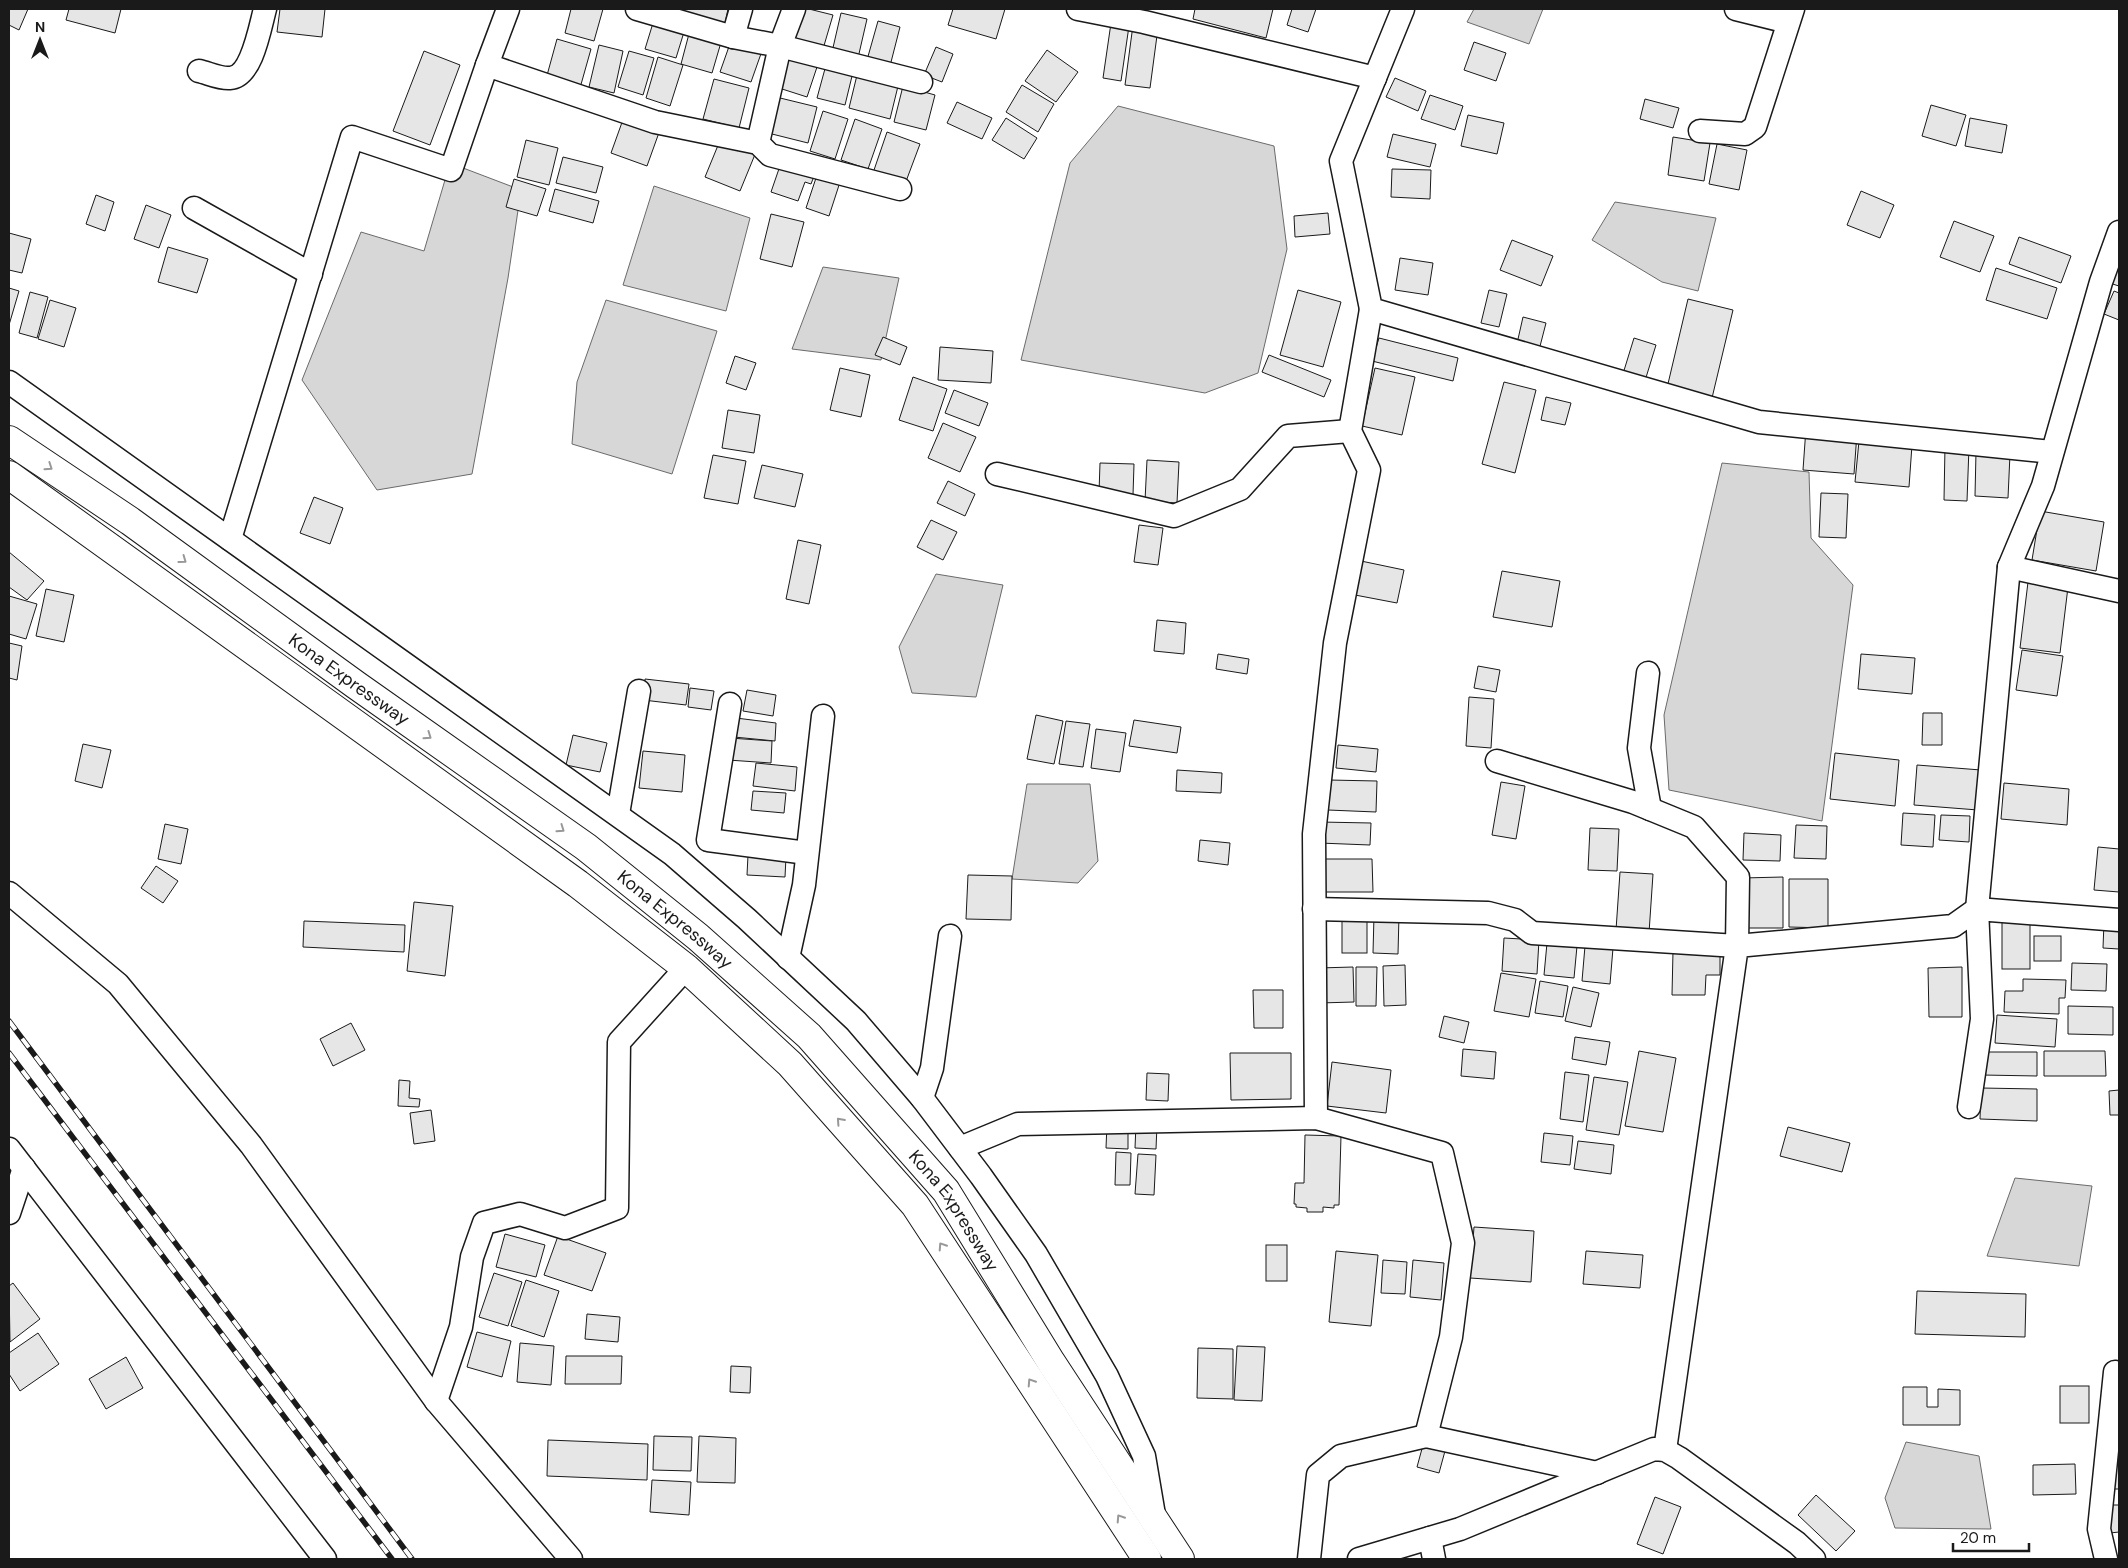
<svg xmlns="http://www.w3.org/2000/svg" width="2128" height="1568" viewBox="0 0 2128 1568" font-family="'DM Sans',sans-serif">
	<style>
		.water { fill: #d7d7d7; stroke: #6a6a6a }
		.building { fill: #e6e6e6; stroke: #1a1a1a }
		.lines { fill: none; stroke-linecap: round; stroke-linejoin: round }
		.minor-casing { stroke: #1a1a1a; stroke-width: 25 }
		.trunk-casing { stroke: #1a1a1a; stroke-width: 30 }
		.minor { stroke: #fff; stroke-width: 22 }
		.trunk { stroke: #fff; stroke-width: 28 }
		.rail-casing { stroke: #1a1a1a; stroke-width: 5.5 }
		.rail { stroke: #fff; stroke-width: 4; stroke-dasharray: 11; stroke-linecap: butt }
		.oneway { stroke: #989898 }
		.labels { text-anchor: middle; stroke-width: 4; stroke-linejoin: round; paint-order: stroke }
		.street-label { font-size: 18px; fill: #1a1a1a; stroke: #fff }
	</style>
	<rect width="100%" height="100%" fill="#fff"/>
	<g class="water">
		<polygon points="1474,9 1543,9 1529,44 1467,22"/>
		<polygon points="1118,106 1274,146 1287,249 1258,373 1205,393 1021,360 1070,163"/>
		<polygon points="450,163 521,190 508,278 472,474 377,490 302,380 361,232 424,251"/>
		<polygon points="654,186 750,218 726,311 623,285"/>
		<polygon points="1615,202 1716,218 1698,291 1662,282 1592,240"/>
		<polygon points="823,267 899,278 881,360 792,349"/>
		<polygon points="606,300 717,331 672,474 572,444 577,382"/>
		<polygon points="1722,463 1809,472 1811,538 1853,585 1822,821 1669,790 1664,715"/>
		<polygon points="936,574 1003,585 976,697 912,693 899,647"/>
		<polygon points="1027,784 1090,784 1098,861 1078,883 1012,879"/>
		<polygon points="2015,1178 2092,1186 2079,1266 1987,1256"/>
		<polygon points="1906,1442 1979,1456 1991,1529 1895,1528 1885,1498"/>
	</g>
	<g class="building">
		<polygon points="9,9 28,9 19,30 9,25"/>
		<polygon points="69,9 121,9 115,33 66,20"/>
		<polygon points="280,9 325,9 322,37 277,32"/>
		<polygon points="571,9 603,9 594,41 565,33"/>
		<polygon points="680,9 728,9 724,28 678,17"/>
		<polygon points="800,9 809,9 833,15 823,49 791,40"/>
		<polygon points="953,9 1005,9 996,39 948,25"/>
		<polygon points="1195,9 1273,9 1266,38 1193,19"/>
		<polygon points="1292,9 1316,9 1308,32 1287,25"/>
		<polygon points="841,13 867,19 858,58 832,52"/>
		<polygon points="878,21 900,27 890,66 867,60"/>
		<polygon points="653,23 684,32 676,58 645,49"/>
		<polygon points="1111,23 1129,26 1121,81 1103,78"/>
		<polygon points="1133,25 1158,28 1150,88 1125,85"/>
		<polygon points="690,30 722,39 712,73 681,64"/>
		<polygon points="732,38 763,48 751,82 720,72"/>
		<polygon points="557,39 591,49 580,88 546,79"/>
		<polygon points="1474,42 1506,53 1496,81 1464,70"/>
		<polygon points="599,45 623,51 614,93 589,87"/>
		<polygon points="936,47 953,54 942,82 924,75"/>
		<polygon points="1047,50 1078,72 1056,102 1025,81"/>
		<polygon points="424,51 460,65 430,145 393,131"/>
		<polygon points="629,51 654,58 643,95 618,87"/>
		<polygon points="790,55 818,64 807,97 779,88"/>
		<polygon points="658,57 683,65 670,106 646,98"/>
		<polygon points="826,65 853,72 845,105 817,98"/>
		<polygon points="858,71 899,82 890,119 849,108"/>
		<polygon points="1395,78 1426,91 1418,111 1386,97"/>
		<polygon points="714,79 749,88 739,128 703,119"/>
		<polygon points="1022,85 1054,104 1038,132 1006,112"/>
		<polygon points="903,86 935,95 926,130 894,122"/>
		<polygon points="1430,95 1463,106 1455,130 1421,119"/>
		<polygon points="776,97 817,107 808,143 768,133"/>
		<polygon points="1645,99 1679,108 1673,128 1640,119"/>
		<polygon points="957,102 992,118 982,139 947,123"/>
		<polygon points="1931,105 1966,115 1956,146 1922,136"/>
		<polygon points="823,111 848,119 835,159 810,151"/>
		<polygon points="625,114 661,127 647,166 611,153"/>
		<polygon points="1468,115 1504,123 1497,154 1461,146"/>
		<polygon points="1006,118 1037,138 1024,159 992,140"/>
		<polygon points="1970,118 2007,125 2002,153 1965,146"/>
		<polygon points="855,119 882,129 868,169 841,160"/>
		<polygon points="887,132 920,144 905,184 873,173"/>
		<polygon points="1393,134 1436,144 1430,167 1387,157"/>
		<polygon points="1673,137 1710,143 1704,181 1668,175"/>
		<polygon points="721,138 756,152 740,191 705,177"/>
		<polygon points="526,140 558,148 549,185 517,177"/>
		<polygon points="1717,144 1747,150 1739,190 1709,184"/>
		<polygon points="563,157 603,167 596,193 556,183"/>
		<polygon points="782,160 816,171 811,184 805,182 798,201 771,192"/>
		<polygon points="1392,169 1431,170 1430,199 1391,197"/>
		<polygon points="818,172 841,179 829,216 806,208"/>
		<polygon points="514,179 546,189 537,216 506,207"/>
		<polygon points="555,189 599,201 593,223 549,211"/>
		<polygon points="1861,191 1894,205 1880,238 1847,225"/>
		<polygon points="96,195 114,202 105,231 86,224"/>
		<polygon points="146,205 171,215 159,248 134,239"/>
		<polygon points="1328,213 1330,234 1295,237 1294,216"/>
		<polygon points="771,214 804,222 792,267 760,259"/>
		<polygon points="1954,221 1994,236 1980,272 1940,257"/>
		<polygon points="9,233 31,239 22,273 9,270"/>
		<polygon points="2019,237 2071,256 2061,283 2009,264"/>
		<polygon points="1512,240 1553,256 1541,286 1500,270"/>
		<polygon points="168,247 208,259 197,293 158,282"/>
		<polygon points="1400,258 1433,263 1428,295 1395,290"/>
		<polygon points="2119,261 2119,286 2106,282"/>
		<polygon points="1996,268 2057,288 2047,319 1986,300"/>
		<polygon points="9,288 19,291 9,325"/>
		<polygon points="1298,290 1341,302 1323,367 1280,355"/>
		<polygon points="1489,290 1507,294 1499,327 1481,323"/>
		<polygon points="2114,291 2119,293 2119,320 2104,314"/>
		<polygon points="30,292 48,297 37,338 19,333"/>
		<polygon points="1688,299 1733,310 1712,398 1667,388"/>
		<polygon points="50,300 76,308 64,347 38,339"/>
		<polygon points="1523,317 1546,323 1538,354 1516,348"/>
		<polygon points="883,337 907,347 900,365 875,355"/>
		<polygon points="1379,338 1458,358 1453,381 1372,361"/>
		<polygon points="1634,338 1656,345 1644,384 1622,377"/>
		<polygon points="940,347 993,351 991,383 938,380"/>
		<polygon points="1269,355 1331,380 1324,397 1262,372"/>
		<polygon points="735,356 756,363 746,390 726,383"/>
		<polygon points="840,368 870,375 861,417 830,410"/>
		<polygon points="1375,368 1415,377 1402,435 1362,426"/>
		<polygon points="913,377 947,389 933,431 899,420"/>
		<polygon points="1504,382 1536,390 1515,473 1482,464"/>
		<polygon points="954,390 988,403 979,426 945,413"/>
		<polygon points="1546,397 1571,403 1565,425 1541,420"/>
		<polygon points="728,410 760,415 754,453 722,448"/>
		<polygon points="943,423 976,437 960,472 928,458"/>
		<polygon points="1806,428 1857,433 1854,474 1803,470"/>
		<polygon points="1859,441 1912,445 1909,487 1855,482"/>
		<polygon points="1945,446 1969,447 1967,501 1944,500"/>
		<polygon points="1976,452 2010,454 2008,498 1975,496"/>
		<polygon points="713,455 746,461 738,504 704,498"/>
		<polygon points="1147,460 1179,462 1177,503 1145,501"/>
		<polygon points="1100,463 1134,464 1133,495 1099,493"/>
		<polygon points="762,465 803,474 795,507 754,498"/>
		<polygon points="948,481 975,494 965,516 937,503"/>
		<polygon points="1821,493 1848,494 1846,538 1819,537"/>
		<polygon points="314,497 343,508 330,544 300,533"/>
		<polygon points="2040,511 2104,522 2096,571 2032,560"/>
		<polygon points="931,520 957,532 943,560 917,547"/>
		<polygon points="1139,525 1163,528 1158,565 1134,562"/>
		<polygon points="798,540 821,545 809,604 786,599"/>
		<polygon points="9,552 44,581 27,600 9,587"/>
		<polygon points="1361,561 1404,570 1397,603 1355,595"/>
		<polygon points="1502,571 1560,581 1552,627 1493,617"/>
		<polygon points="2028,582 2068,587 2060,653 2020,648"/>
		<polygon points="46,589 74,595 64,642 36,636"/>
		<polygon points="9,596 37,604 26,639 9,634"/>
		<polygon points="1157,620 1186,623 1184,654 1154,651"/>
		<polygon points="9,643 22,646 17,680 9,678"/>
		<polygon points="2022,650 2063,656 2057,696 2016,690"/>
		<polygon points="1218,654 1249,659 1247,674 1216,669"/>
		<polygon points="1861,654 1915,658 1912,694 1858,689"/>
		<polygon points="1478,666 1500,670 1496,692 1474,688"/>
		<polygon points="645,679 689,684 686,705 643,700"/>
		<polygon points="690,688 714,691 711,710 688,707"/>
		<polygon points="747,690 776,695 773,716 743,711"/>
		<polygon points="1469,697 1494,699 1491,748 1466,746"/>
		<polygon points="1923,713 1942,713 1942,745 1922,745"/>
		<polygon points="1036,715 1063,721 1054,764 1027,759"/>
		<polygon points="736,718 776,723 775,741 734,737"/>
		<polygon points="1134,720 1181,727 1177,753 1129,746"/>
		<polygon points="1066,721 1090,724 1083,767 1059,764"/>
		<polygon points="1096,729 1126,733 1120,772 1091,768"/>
		<polygon points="573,735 607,743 600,772 566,765"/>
		<polygon points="730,738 772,741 771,763 728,760"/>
		<polygon points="83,744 111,750 102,788 75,781"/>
		<polygon points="1338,745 1378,749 1376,772 1336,768"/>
		<polygon points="643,751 685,755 682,792 639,788"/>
		<polygon points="1835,753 1899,760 1895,806 1830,799"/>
		<polygon points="756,763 797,767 795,791 753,786"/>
		<polygon points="1917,765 1981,770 1978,810 1914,805"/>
		<polygon points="1177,770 1222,773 1221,793 1176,791"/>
		<polygon points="1329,780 1377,781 1376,812 1328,810"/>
		<polygon points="1501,782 1525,786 1516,839 1492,835"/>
		<polygon points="2004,783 2069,789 2067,825 2001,819"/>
		<polygon points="753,791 786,793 784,813 751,810"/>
		<polygon points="1903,813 1935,815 1933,847 1901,845"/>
		<polygon points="1941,815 1970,816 1969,842 1939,840"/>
		<polygon points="1320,822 1371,823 1370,845 1319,843"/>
		<polygon points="165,824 188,829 181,864 158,859"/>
		<polygon points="1796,825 1827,826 1826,859 1794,858"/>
		<polygon points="1590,828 1619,829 1617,871 1588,870"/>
		<polygon points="1744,833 1781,835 1780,861 1743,860"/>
		<polygon points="1200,840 1230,843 1228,865 1198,861"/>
		<polygon points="2098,847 2119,849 2119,892 2094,890"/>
		<polygon points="748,855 786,857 785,877 747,875"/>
		<polygon points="1324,859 1372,859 1373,892 1324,892"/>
		<polygon points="156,866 178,881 163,903 141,888"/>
		<polygon points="1620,872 1653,874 1649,933 1616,930"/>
		<polygon points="968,875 1012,876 1011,920 966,919"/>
		<polygon points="1783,877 1783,928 1742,928 1742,878"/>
		<polygon points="1789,879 1828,879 1828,928 1789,927"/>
		<polygon points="414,902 453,906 445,976 407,971"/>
		<polygon points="1374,915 1399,915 1398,954 1373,953"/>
		<rect x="2002" y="916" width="28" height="53"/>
		<rect x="1342" y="917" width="25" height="36"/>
		<polygon points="304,921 405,925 404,952 303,947"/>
		<polygon points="2104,922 2119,922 2119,949 2103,948"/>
		<rect x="2034" y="936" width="27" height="25"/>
		<polygon points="1504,938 1539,940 1537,974 1502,971"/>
		<polygon points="1547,943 1577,946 1574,978 1544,975"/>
		<polygon points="1585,946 1613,948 1610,984 1582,981"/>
		<polygon points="1673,951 1720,951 1720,975 1706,975 1705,995 1672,995"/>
		<polygon points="2072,963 2107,964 2106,991 2071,990"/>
		<polygon points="1405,965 1406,1005 1384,1006 1383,966"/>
		<polygon points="1353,967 1354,1002 1319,1003 1318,968"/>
		<polygon points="1356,967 1377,967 1376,1006 1356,1006"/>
		<polygon points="1962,967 1962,1017 1929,1017 1928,968"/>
		<polygon points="1501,973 1536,979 1529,1017 1494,1011"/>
		<polygon points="2023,979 2066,980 2065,998 2059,998 2059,1014 2004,1012 2005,991 2023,991"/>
		<polygon points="1540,981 1568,986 1563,1017 1535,1013"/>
		<polygon points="1573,987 1599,993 1591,1027 1565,1021"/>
		<polygon points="1253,990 1283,990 1283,1028 1254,1028"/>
		<polygon points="2068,1006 2113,1007 2113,1035 2068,1034"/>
		<polygon points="1997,1015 2057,1019 2055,1047 1995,1043"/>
		<polygon points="1444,1016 1469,1022 1464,1043 1439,1037"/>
		<polygon points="351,1023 365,1050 333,1066 320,1039"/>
		<polygon points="1575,1037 1610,1042 1606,1065 1572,1059"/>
		<polygon points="1463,1049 1496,1052 1494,1079 1461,1076"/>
		<polygon points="1639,1051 1676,1058 1663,1132 1625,1126"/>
		<polygon points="2044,1051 2105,1051 2106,1076 2044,1076"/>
		<polygon points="1983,1052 2037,1052 2037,1076 1982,1075"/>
		<polygon points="1230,1053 1291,1053 1291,1099 1231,1100"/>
		<polygon points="1332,1062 1391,1070 1386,1113 1327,1106"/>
		<polygon points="1565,1072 1589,1075 1583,1122 1560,1119"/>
		<polygon points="1147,1073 1169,1074 1168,1101 1146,1100"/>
		<polygon points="1594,1077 1628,1082 1619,1135 1586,1130"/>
		<polygon points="399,1080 410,1081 409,1098 420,1099 419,1107 398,1106"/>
		<polygon points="1981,1088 2037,1089 2037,1121 1980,1119"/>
		<polygon points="2119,1090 2119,1115 2110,1115 2109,1091"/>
		<polygon points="431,1110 435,1141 414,1144 410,1113"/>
		<polygon points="1107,1124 1128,1125 1128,1149 1106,1148"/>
		<polygon points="1136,1124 1157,1125 1156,1149 1135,1148"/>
		<polygon points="1788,1127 1850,1143 1842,1172 1780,1156"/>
		<polygon points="1544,1133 1573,1136 1570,1165 1541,1162"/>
		<polygon points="1305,1135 1341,1136 1339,1205 1334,1205 1334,1208 1323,1207 1323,1212 1307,1212 1307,1208 1296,1207 1296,1204 1294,1204 1295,1183 1304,1183"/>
		<polygon points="1578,1141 1614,1145 1611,1174 1574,1169"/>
		<polygon points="1116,1152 1131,1153 1130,1185 1115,1185"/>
		<polygon points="1138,1154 1156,1155 1154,1195 1135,1194"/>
		<polygon points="1474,1227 1534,1231 1531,1282 1470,1278"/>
		<polygon points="505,1234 545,1245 536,1277 496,1267"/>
		<polygon points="558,1236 606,1253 592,1291 544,1275"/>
		<rect x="1266" y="1245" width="21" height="36"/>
		<polygon points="1336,1251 1378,1255 1371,1326 1329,1322"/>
		<polygon points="1586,1251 1643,1255 1640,1288 1583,1284"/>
		<polygon points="1383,1260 1407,1262 1405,1294 1381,1293"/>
		<polygon points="1413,1260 1444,1263 1441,1300 1410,1297"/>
		<polygon points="494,1273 522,1282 508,1326 479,1317"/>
		<polygon points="526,1280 559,1291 544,1337 511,1326"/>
		<polygon points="13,1283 40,1319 10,1342 9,1286"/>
		<polygon points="1917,1291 2026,1294 2025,1337 1915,1334"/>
		<polygon points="587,1314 620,1317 618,1342 585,1339"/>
		<polygon points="477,1332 511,1341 502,1377 467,1367"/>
		<polygon points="38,1333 59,1364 20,1391 9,1374 9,1353"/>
		<polygon points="520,1343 554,1346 551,1385 517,1382"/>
		<polygon points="1237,1346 1265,1347 1262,1401 1234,1400"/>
		<polygon points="1198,1348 1233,1349 1233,1399 1197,1398"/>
		<polygon points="566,1356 622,1356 621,1384 565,1384"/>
		<polygon points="126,1357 143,1388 106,1409 89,1379"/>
		<polygon points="731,1366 751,1367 750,1393 730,1392"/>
		<rect x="2060" y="1386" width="29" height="37"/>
		<polygon points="1903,1387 1927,1387 1927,1407 1938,1407 1938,1389 1960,1390 1960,1425 1903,1425"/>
		<polygon points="654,1436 692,1437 691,1471 653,1470"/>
		<polygon points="699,1436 736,1438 735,1483 697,1482"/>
		<polygon points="548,1440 648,1444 647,1480 547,1476"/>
		<polygon points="1423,1445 1445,1451 1439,1473 1417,1467"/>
		<polygon points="2110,1458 2119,1458 2119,1489 2111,1489"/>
		<polygon points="2075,1464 2076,1494 2033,1495 2033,1465"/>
		<polygon points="652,1480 691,1482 689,1515 650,1512"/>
		<polygon points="1816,1495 1855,1531 1836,1551 1798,1515"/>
		<polygon points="1655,1497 1681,1507 1663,1554 1637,1544"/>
		<polygon points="2108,1505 2119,1505 2119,1532 2110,1533"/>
	</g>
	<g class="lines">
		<defs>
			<g id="minor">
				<polyline points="508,9 487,65 655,122 758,143 770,155 900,189"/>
				<polyline points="637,9 733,37 780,46 921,82"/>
				<polyline points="1078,9 1144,22 1375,78"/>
				<polyline points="1403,9 1341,161 1371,309 1759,422 2052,452"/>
				<polyline points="1736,9 1788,22"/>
				<polyline points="733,37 741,9"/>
				<path d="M199 71C208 73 220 79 230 78 252 77 260 27 265 9"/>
				<polyline points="1700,131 1745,134 1755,127 1793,9"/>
				<polyline points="758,143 780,46 794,9"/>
				<polyline points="194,208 311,274"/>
				<polyline points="9,382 672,854 747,919 856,1021 922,1098 981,1176 1036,1254 1107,1376 1144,1456 1154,1515"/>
				<polyline points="997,474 1174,516 1240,489 1288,436 1350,431"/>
				<polyline points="230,539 352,137 451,170 487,65"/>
				<polyline points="2009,567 2119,591"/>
				<polyline points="1648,673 1639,748 1650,809"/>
				<polyline points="730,704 708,840 807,853"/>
				<polyline points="618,814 639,691"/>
				<polyline points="9,893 118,984 251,1145 436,1401 571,1559"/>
				<polyline points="1314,909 1488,913 1515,920 1532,933 1737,946 1738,877 1694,827 1633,802 1497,761"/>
				<polyline points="788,958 804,885 823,716"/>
				<polyline points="922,1098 932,1068 950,936"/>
				<polyline points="1969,1107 1982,1019 1977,909 2119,920"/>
				<polyline points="1316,1118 1314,834 1335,643 1369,470 1350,431 1371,309"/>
				<polyline points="960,1148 1018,1124 1316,1118 1442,1153 1463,1243 1451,1337 1426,1436"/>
				<polyline points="9,1149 325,1559"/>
				<polyline points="9,1213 24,1168"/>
				<polyline points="436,1401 461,1327 472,1257 484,1223 520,1214 565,1228 617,1208 619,1042 686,968"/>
				<polyline points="1665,1450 1737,946 1953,926 1977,909 2009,567 2043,486 2101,282 2119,232"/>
				<polyline points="1430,1538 1434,1559"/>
				<polyline points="1309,1559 1318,1475 1341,1456 1426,1436 1597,1473"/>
				<polyline points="1359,1559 1460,1529 1654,1449 1665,1450 1679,1458 1797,1543 1814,1559"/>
				<polyline points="2106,1559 2099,1529 2115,1372"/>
			</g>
			<g id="trunk">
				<path id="s1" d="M9 440 130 521 356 685 586 847 698 937 809 1036 946 1191 1051 1362 1180 1559"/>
				<polyline points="9,475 578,884 686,968 790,1064 915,1205 1147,1559"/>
			</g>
		</defs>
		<use href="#minor" class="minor-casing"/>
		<use href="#trunk" class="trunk-casing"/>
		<use href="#minor" class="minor"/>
		<use href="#trunk" class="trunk"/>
		<defs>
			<g id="rail">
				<polyline points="9,1021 412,1559"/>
				<polyline points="9,1053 392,1559"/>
			</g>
		</defs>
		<use href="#rail" class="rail-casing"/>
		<use href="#rail" class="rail"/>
	</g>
	<defs><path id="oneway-chevron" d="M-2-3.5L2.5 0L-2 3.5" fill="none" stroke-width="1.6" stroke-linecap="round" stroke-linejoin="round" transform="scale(1.25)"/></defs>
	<g class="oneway">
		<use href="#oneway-chevron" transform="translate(49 467) rotate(34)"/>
		<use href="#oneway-chevron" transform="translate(183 560) rotate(36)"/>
		<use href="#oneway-chevron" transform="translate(428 736) rotate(35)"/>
		<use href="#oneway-chevron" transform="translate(561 829) rotate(35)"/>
		<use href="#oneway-chevron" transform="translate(840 1121) rotate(-132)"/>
		<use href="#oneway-chevron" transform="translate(942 1246) rotate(-123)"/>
		<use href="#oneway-chevron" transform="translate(1031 1382) rotate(-123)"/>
		<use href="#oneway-chevron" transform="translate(1120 1518) rotate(-123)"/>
	</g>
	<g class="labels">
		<g class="street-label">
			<text dy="6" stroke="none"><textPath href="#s1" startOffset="416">Kona Expressway</textPath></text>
			<text dy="6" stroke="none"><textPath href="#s1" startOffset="821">Kona Expressway</textPath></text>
			<text dy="6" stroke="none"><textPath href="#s1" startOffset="1226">Kona Expressway</textPath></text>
		</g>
	</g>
	<rect width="2128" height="1568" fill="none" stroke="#1a1a1a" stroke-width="20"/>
	<g transform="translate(40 40)" stroke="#ffffff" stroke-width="4" paint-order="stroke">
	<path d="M0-4L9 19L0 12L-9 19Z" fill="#1a1a1a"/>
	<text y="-8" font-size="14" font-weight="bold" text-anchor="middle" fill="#1a1a1a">N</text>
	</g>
	<path d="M1953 1543v8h76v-8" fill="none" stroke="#1a1a1a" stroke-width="2.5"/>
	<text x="1960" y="1543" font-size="15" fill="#1a1a1a" stroke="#ffffff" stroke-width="4" paint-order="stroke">20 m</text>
</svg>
